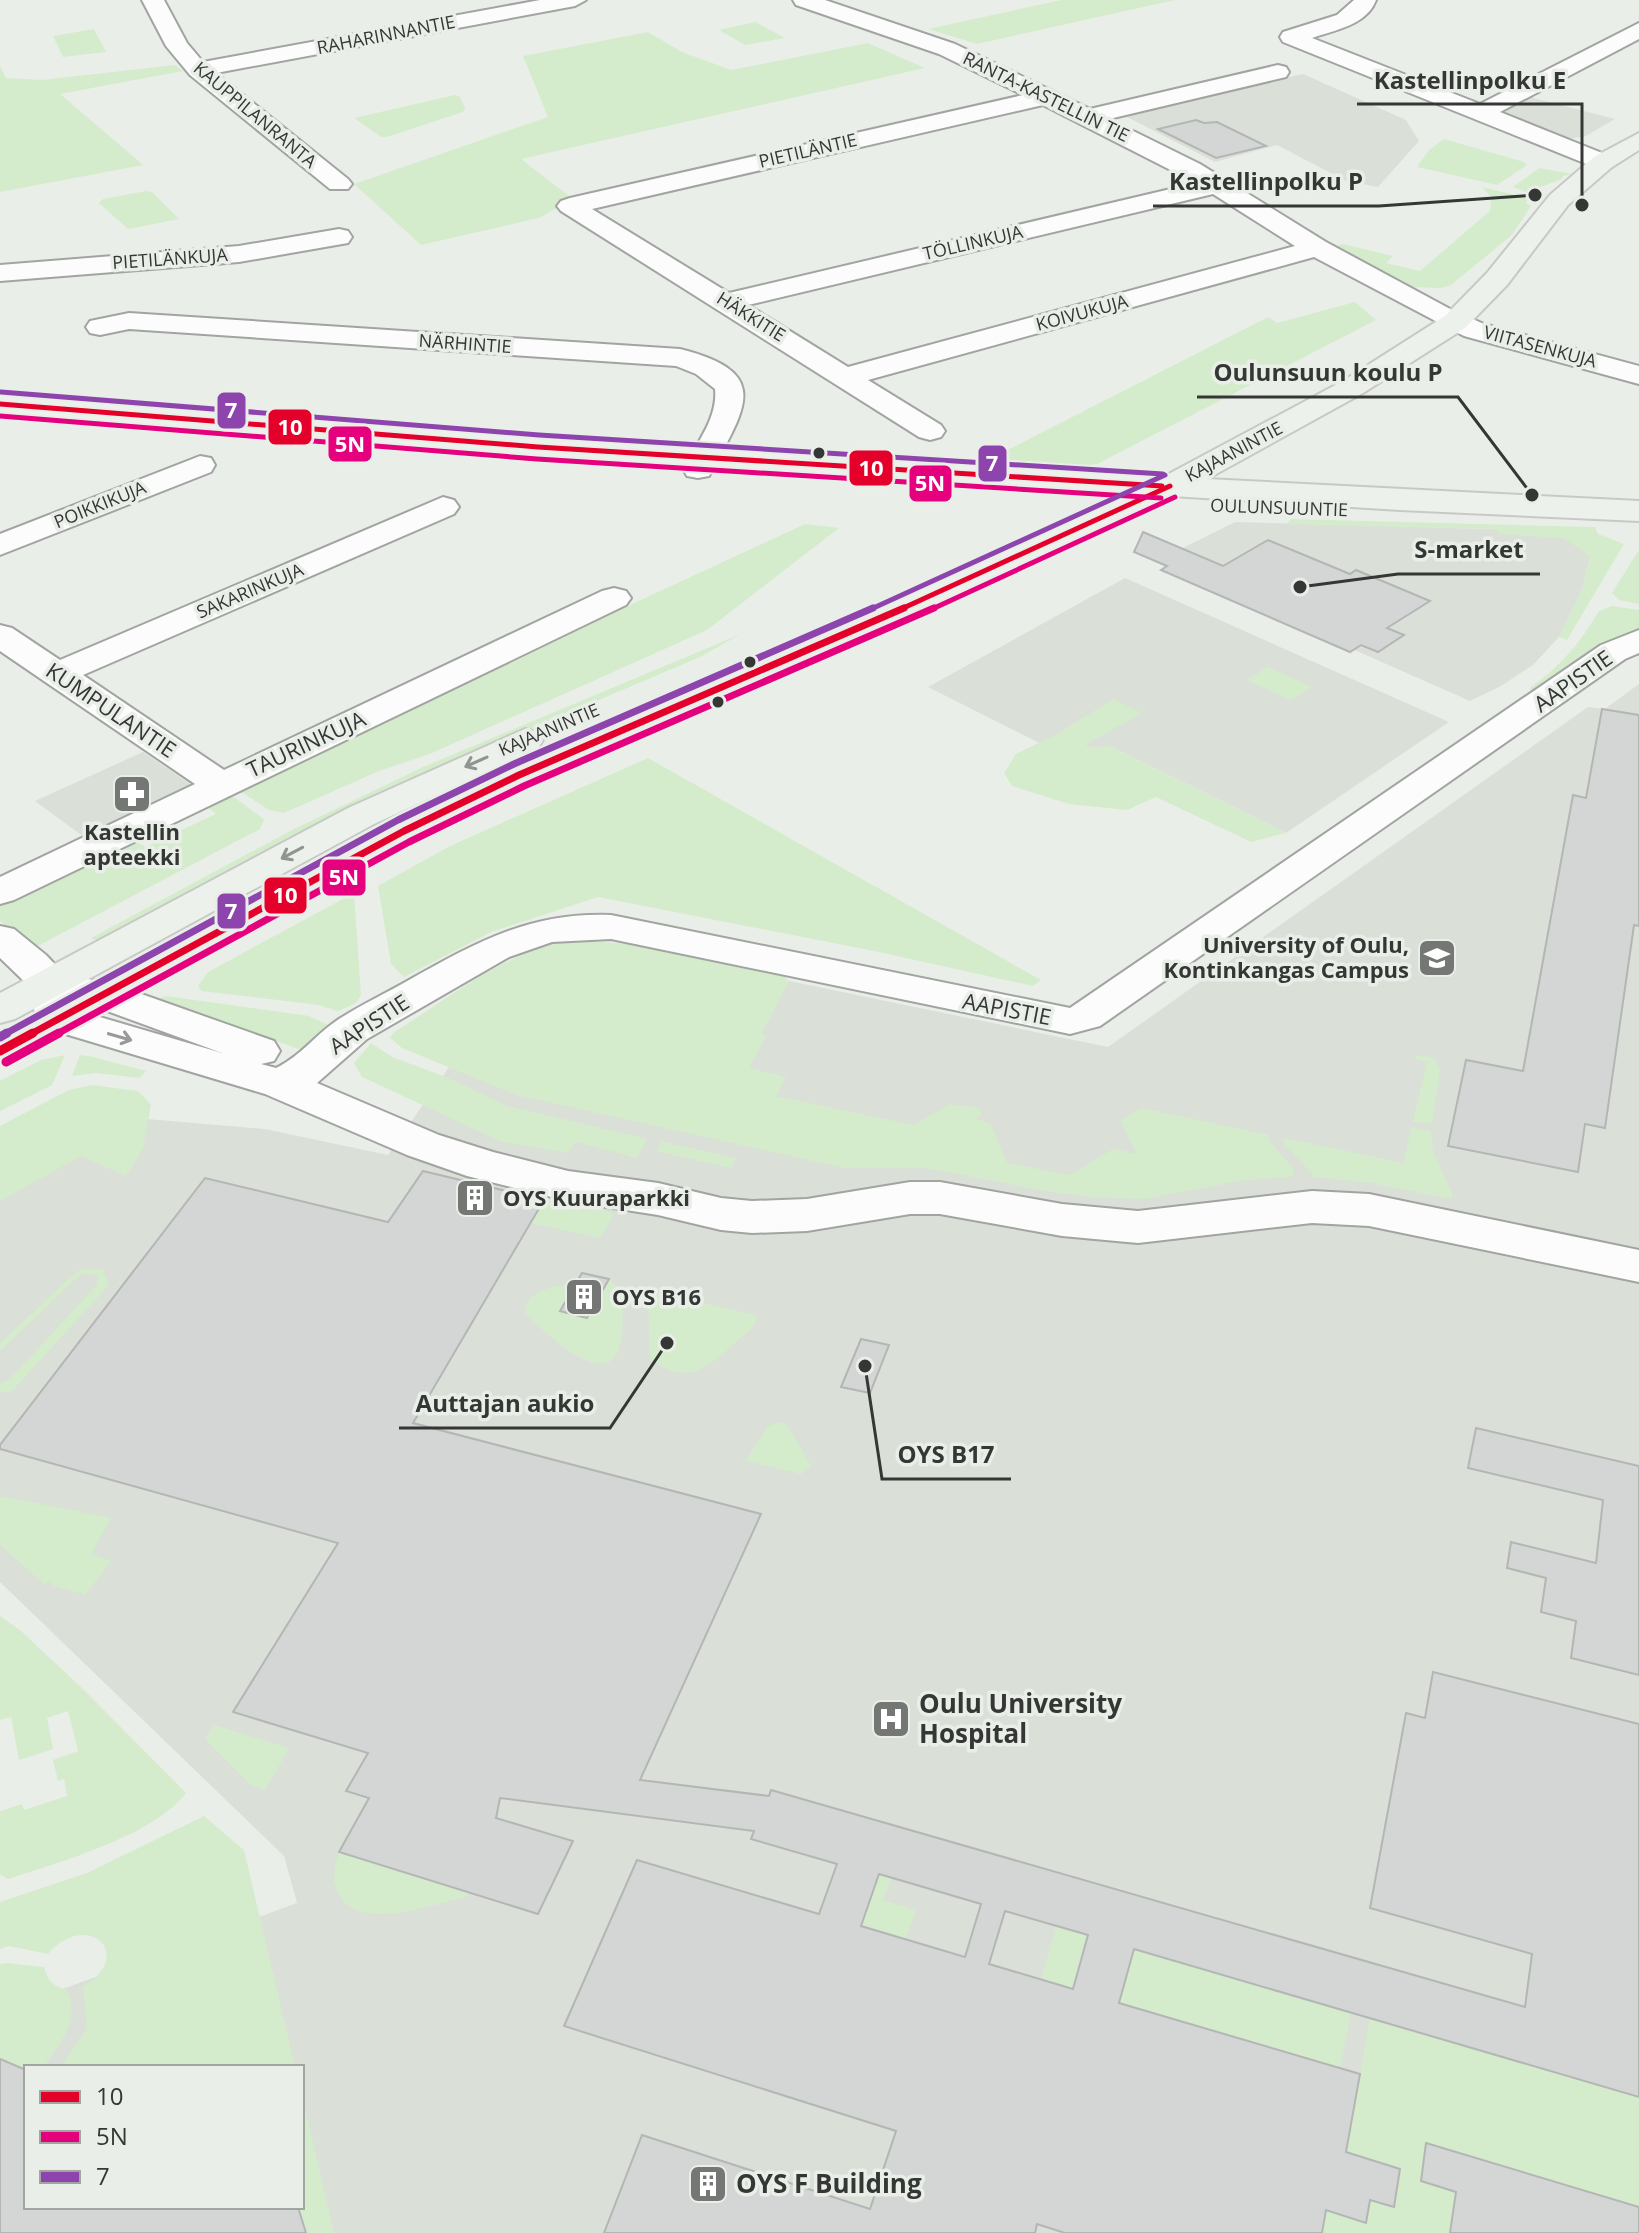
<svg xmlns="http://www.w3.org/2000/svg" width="1639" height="2233" viewBox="0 0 1639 2233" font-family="'Open Sans',sans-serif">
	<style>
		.built { fill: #dae0d7; fill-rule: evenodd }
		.green { fill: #d4eccb }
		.building { fill: #d3d6d5; stroke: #b4b6b5; stroke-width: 2; fill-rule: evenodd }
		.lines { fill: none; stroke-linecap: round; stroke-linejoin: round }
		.minor-casing { stroke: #a1a4a1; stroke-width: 4 }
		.major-casing { stroke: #c8c9c7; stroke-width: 4 }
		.minor { fill: #fcfcfc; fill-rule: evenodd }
		.major { fill: #edf1eb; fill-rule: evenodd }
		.bus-1-far2-casing { stroke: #e9efe8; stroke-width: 9 }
		.bus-1-far1-casing { stroke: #e9efe8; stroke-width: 12 }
		.bus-1-casing { stroke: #e9efe8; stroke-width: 15 }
		.bus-2-far2-casing { stroke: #e9efe8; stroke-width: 9 }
		.bus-2-far1-casing { stroke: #e9efe8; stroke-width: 12 }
		.bus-2-casing { stroke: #e9efe8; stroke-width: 15 }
		.bus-3-far2-casing { stroke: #e9efe8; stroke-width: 9 }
		.bus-3-far1-casing { stroke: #e9efe8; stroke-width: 12 }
		.bus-3-casing { stroke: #e9efe8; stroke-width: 15 }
		.bus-1-far2 { stroke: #e4002b; stroke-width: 5 }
		.bus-1-far1 { stroke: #e4002b; stroke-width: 7 }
		.bus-1 { stroke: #e4002b; stroke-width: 9 }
		.bus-2-far2 { stroke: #e5007d; stroke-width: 5 }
		.bus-2-far1 { stroke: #e5007d; stroke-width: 7 }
		.bus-2 { stroke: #e5007d; stroke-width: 9 }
		.bus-3-far2 { stroke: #8e44ad; stroke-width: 5 }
		.bus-3-far1 { stroke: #8e44ad; stroke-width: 7 }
		.bus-3 { stroke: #8e44ad; stroke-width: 9 }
		.oneway { stroke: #919490 }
		.oneway2 { stroke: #989a98 }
		.bus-dot { fill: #353735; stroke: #e9efe8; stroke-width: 3 }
		.labels { text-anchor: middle; stroke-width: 7; stroke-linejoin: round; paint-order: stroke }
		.far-street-label { font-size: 18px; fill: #353735; stroke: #e9efe8 }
		.street-label { font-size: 22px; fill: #353735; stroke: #e9efe8 }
		.poi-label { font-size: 22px; font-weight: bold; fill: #353735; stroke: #e9efe8; text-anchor: start }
		.near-poi-label { font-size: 26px; font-weight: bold; fill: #353735; stroke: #e9efe8; text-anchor: start }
		.leader { fill: none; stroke: #353735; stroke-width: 3 }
		.callout-dot { fill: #353735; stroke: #e9efe8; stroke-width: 3 }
		.callout-label { font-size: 24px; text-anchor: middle; font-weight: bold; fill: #353735; stroke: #e9efe8; stroke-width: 7; stroke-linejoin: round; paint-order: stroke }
		.line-badge { stroke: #e9efe8; stroke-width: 3 }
		.badge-label { font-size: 22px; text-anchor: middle; font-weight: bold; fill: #fff }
	</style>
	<rect width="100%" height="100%" fill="#eaeee9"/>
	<g class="built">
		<polygon points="1303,74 1406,120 1419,141 1378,187 1346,181 1277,145 1215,162 1121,114"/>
		<polygon points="1526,96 1615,119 1586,136 1562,140 1503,116 1499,111"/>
		<polygon points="1235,522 1562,531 1592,548 1582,590 1559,637 1533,665 1501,686 1470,701 1155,562"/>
		<polygon points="1125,578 1449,722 1286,833 1110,746 1081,764 928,687"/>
		<path d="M1639 684V2233H0V2012L297 1903 284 1856 0 1582V1200L147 1119 265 1129 388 1155 520 965 601 942 1108 1047 1588 707 1605 709ZM26 2067H302V2207H26Z"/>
		<polygon points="143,752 193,786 84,837 35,801"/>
	</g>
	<g class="green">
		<polygon points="1061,0 1175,0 977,44 928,29"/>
		<polygon points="755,22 785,38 745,45 719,30"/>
		<polygon points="94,29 106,52 63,57 53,36"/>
		<polygon points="648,32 682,52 731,70 868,43 925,68 521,159 573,199 539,218 421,245 354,184 548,117 523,56"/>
		<polygon points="175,65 183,71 60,94 143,165 0,192 0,66 6,78 42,80"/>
		<polygon points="455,95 460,97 465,108 463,112 387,137 381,137 354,118"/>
		<polygon points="1444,139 1524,162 1527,165 1497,185 1417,167 1429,150"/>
		<polygon points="1539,168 1573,174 1563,176 1562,179 1538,188 1532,194 1513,187"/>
		<polygon points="1482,187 1528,198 1526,203 1531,206 1512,235 1451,285 1441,288 1407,287 1327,248 1343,244 1393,256 1386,263 1420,271 1490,211 1491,197"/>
		<polygon points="146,191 152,192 179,219 128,229 99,203 103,199"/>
		<polygon points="1355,302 1376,320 1097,464 1076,466 992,458 1268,317 1277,323"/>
		<polygon points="1291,519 1595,527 1598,534 1624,544 1567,640 1559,637 1582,590 1590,556 1564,538 1500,534 1497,529 1287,524"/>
		<polygon points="805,524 839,528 707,630 432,753 379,771 284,813 269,810 235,788"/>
		<polygon points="1639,550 1639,604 1619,600 1612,593"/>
		<path d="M1612 606 1639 610V632L1532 693 1530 688C1561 666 1580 643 1599 611Z"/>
		<polygon points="741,634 700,657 502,741 100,942 91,938 292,830 423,767"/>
		<polygon points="1268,667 1312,687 1291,700 1247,680"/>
		<polygon points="1113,699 1142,713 1085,745 1093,748 1110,746 1286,833 1251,842 1156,797 1127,810 1069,804 1012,786 1004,773 1016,754 1059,733"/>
		<polygon points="648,758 1041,980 1033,986 879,952 598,897 491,932 404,977 391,964 378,886 450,846"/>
		<polygon points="227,792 261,817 264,820 260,829 32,949 0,921 0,901 133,838 145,847 216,814 205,805"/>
		<polygon points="354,893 361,995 356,1003 338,1011 319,1005 202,991 198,986 208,972"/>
		<path d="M570 940 630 944 784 976 788 981 785 988 762 1033 766 1036 749 1068 786 1077 776 1096 913 1125 951 1104 978 1108 982 1115 975 1119 990 1123 1007 1163 1070 1175 1113 1149 1137 1154 1121 1121 1141 1108 1269 1135 1268 1140 1293 1168V1176L1239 1181 1144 1199 1091 1197 1040 1190 928 1168H845L517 1095 402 1048 390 1038 394 1032C446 1000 509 949 570 940Z"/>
		<polygon points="166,996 309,1016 332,1027 305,1051 160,1002 160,998"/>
		<polygon points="371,1043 392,1057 446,1077 507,1106 647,1139 637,1158 576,1142 567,1153 502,1142 362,1077 354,1063"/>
		<polygon points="65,1055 52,1085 0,1111 0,1081 41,1060"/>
		<polygon points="80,1055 89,1056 146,1071 139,1078 96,1073 72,1076"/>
		<polygon points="1416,1055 1434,1058 1440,1071 1432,1123 1413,1122 1427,1062 1415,1059"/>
		<polygon points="92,1085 138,1091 151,1105 143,1149 126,1176 81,1156 0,1201 0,1126 69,1090"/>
		<polygon points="1412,1127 1431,1131 1433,1151 1452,1192 1452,1199 1372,1183 1315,1177 1283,1143 1284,1138 1403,1163"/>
		<polygon points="662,1142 736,1158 731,1168 657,1151"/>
		<polygon points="552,1191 614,1214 600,1238 531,1223"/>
		<polygon points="85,1268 103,1270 109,1285 13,1390 4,1393 0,1391 0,1384 10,1379 96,1286 98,1276 85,1273 79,1276 0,1351 0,1343 76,1272"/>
		<path d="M609 1279 623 1295C622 1311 624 1337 618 1352 600 1389 540 1327 525 1313 526 1288 557 1287 577 1282L560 1311 587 1318Z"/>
		<path d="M651 1291 755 1315 757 1320C752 1329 743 1336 735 1343 708 1368 683 1388 650 1357L648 1296Z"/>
		<polygon points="780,1422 788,1426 811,1466 801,1474 746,1461 768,1426"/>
		<polygon points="0,1496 111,1518 91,1554 111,1561 85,1595 54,1586 48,1581 46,1586 0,1545"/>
		<path d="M0 1616 21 1631 84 1690 186 1793C153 1836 60 1862 8 1879L0 1874V1811L22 1804 24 1810 67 1796 64 1779 58 1781 53 1760 78 1751 68 1711 47 1718 53 1749 19 1760 11 1717 0 1720Z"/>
		<polygon points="214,1725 289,1748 265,1790 252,1786 205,1739"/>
		<path d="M204 1816 244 1850 295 2067H61L87 2028 83 1987C137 1954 87 1909 48 1954L9 1946 0 1949V1902L87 1873Z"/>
		<path d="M339 1852 469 1892 466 1897C432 1904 358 1933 339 1894 331 1879 334 1868 339 1852Z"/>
		<polygon points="879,1875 891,1878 883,1900 916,1910 906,1939 861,1926"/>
		<polygon points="1056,1926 1088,1935 1073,1989 1041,1980"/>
		<polygon points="1134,1949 1351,2012 1340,2068 1119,2003"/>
		<path d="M7 1963 44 1967C48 1981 53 1986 67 1990 81 2021 60 2042 44 2067H26V2070L0 2059V1964Z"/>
		<polygon points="1370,2019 1639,2097 1639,2207 1427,2143 1421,2181 1456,2192 1450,2233 1322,2233 1326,2210 1365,2223 1370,2200 1395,2207 1400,2169 1346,2152"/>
		<polygon points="302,2096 334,2233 306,2233 298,2207 302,2207"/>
	</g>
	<g class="building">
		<polygon points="1196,120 1204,123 1217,122 1266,146 1216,158 1158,129"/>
		<polygon points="1143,532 1223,566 1268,540 1350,574 1356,570 1430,601 1387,628 1404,635 1378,652 1361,645 1350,652 1161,570 1167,566 1134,552"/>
		<polygon points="1602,709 1639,715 1639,926 1634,925 1605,1128 1585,1124 1578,1172 1448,1146 1466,1060 1523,1071 1573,795 1586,798"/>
		<path d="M423 1171 544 1200 413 1423 761 1514 640 1780 769 1796 771 1790 1525 2007 1532 1954 1370 1908 1406 1713 1425 1718 1433 1672 1639 1724V2097L1134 1949 1119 2003 1360 2074 1346 2152 1400 2169 1394 2207 1370 2200 1366 2223 1326 2210 1322 2233H1065L1037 2224 1035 2233H604L642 2135 870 2209 896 2131 564 2026 637 1860 819 1914 837 1864 751 1839 754 1831 500 1798 496 1818 573 1841 538 1914 339 1852 369 1798 346 1791 368 1753 233 1712 338 1543 0 1449V1445L205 1178 388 1222ZM879 1874 981 1904 965 1957 861 1926ZM1005 1911 1088 1935 1073 1989 989 1964Z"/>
		<polygon points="582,1273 609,1279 587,1318 560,1311"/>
		<polygon points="861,1339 889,1345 870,1393 841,1387"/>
		<polygon points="1476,1428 1639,1466 1639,1675 1571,1658 1576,1621 1541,1612 1546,1578 1507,1568 1511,1542 1596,1563 1603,1500 1468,1468"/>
		<polygon points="0,2059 26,2070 26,2207 298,2207 306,2233 0,2233"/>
		<polygon points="1426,2143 1639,2207 1639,2233 1450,2233 1456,2192 1421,2181"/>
	</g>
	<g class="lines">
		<defs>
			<g id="minor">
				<polygon points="142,0 164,0 187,43 203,62 540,0 586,0 575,6 216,73 348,179 352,184 348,189 330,189 190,75 166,46"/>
				<path d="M793 0H825L955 44 1090 109 1278 65 1286 67 1289 72 1286 77 1109 119 1200 164 1326 242 1452 310 1484 324 1639 366V384L1464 336 1314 257 868 380 941 425 945 431 941 437 930 440 919 437 561 211 557 206 561 201 570 198 1023 95 939 54 796 5ZM1043 105 1196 183 729 293 592 209ZM1213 194 1295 246 848 367 748 305Z"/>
				<path d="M1354 0H1376C1367 25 1335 30 1312 38L1480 104 1639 23V39L1500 112 1612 157 1615 162 1612 167H1594L1283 42 1280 37 1283 32 1337 15Z"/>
				<polygon points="339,229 348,231 352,237 348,243 239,262 0,281 0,265 239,246"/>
				<path d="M129 313 680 349C771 372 747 405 713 469L709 476 698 478 687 476 683 469C696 444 718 418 715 389L696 374 676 366 129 329 100 335 90 333 86 327 90 321Z"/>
				<polygon points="200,456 211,458 215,465 211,472 0,555 0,534"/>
				<polygon points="443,497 454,500 459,507 454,514 83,675 224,770 602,591 614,588 626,591 631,598 626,605 14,900 0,904 0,877 195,784 0,651 0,625 12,628 60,660"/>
				<path d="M1639 630V653L1625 659 1100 1026 1070 1034 611 939 552 942 509 957 367 1039 317 1083 439 1135 493 1152 568 1171 658 1183 721 1198 752 1201 807 1199 910 1182H940L1062 1204 1138 1211 1312 1191 1369 1194 1639 1250V1282L1369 1226 1312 1223 1138 1243 1062 1236 940 1214H910L807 1231 752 1233 721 1230 658 1215 568 1201 467 1176 407 1155 265 1094 42 1027 36 1018 29 986 0 958V926L14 929 46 955 64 974 116 985 274 1041 280 1051 274 1061 261 1064 276 1068C301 1056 316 1034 339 1019 361 1005 386 993 409 980 477 942 530 912 611 915L1070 1008 1601 645ZM74 1000 88 1004 222 1053 76 1010Z"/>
			</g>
			<g id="major">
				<polygon points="1639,133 1639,150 1612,167 1568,205 1507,285 1465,328 1363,393 1207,479 1639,501 1639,521 1400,510 1172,496 991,583 532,783 418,839 15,1061 0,1065 0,1033 390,823 506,767 967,569 1127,493 538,456 0,413 0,395 538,438 1163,477 1343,381 1445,316 1487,273 1550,195 1594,157"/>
				<polygon points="525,729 538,732 543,740 538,748 374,824 15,1019 0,1023 0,993 348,808"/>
			</g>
		</defs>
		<use href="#minor" class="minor-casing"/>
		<use href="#major" class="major-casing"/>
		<use href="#minor" class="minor"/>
		<use href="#major" class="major"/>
		<defs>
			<g id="bus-1-far2">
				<polyline points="0,404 538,447 1162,486"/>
				<polyline points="899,610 1170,486"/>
			</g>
			<polyline id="bus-1-far1" points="29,1035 404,831 519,775 904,608"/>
			<polyline id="bus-1" points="0,1051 33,1033"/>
			<g id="bus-2-far2">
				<polyline points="0,416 537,459 1161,498"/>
				<polyline points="930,610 1175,497"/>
			</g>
			<polyline id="bus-2-far1" points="55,1035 409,842 524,786 934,608"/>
			<polyline id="bus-2" points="6,1062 59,1033"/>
			<g id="bus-3-far2">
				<polyline points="1,392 539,435 1163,474"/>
				<polyline points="869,610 1165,475"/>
			</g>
			<polyline id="bus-3-far1" points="3,1035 398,820 514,764 873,608"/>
			<polyline id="bus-3" points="0,1037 7,1033"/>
		</defs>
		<use href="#bus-1-far2" class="bus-1-far2-casing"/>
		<use href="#bus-1-far1" class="bus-1-far1-casing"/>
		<use href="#bus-1" class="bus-1-casing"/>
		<use href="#bus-2-far2" class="bus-2-far2-casing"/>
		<use href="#bus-2-far1" class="bus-2-far1-casing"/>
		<use href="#bus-2" class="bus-2-casing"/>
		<use href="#bus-3-far2" class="bus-3-far2-casing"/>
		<use href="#bus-3-far1" class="bus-3-far1-casing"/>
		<use href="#bus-3" class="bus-3-casing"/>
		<use href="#bus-1-far2" class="bus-1-far2"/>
		<use href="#bus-1-far1" class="bus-1-far1"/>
		<use href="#bus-1" class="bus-1"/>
		<use href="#bus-2-far2" class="bus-2-far2"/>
		<use href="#bus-2-far1" class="bus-2-far1"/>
		<use href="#bus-2" class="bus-2"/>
		<use href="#bus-3-far2" class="bus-3-far2"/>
		<use href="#bus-3-far1" class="bus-3-far1"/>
		<use href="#bus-3" class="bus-3"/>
	</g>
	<defs><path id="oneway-shaft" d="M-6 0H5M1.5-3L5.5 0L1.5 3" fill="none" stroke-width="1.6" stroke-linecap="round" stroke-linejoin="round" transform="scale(2)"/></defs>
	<g class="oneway">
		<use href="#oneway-shaft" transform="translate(476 762) rotate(156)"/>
		<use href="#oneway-shaft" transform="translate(292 853) rotate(152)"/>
	</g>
	<use class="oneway2" href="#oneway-shaft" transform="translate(120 1037) rotate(16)"/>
	<defs>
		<symbol id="pharmacy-square" viewBox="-11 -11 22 22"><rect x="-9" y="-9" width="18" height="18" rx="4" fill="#747774" stroke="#e9efe8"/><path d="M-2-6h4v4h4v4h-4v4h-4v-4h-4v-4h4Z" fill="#fff"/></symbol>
		<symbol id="university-square" viewBox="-11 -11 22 22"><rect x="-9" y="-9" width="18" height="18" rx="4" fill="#747774" stroke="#e9efe8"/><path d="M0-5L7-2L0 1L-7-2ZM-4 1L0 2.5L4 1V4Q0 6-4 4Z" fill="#fff"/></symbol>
		<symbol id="building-square" viewBox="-11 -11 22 22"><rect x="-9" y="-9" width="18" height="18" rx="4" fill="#747774" stroke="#e9efe8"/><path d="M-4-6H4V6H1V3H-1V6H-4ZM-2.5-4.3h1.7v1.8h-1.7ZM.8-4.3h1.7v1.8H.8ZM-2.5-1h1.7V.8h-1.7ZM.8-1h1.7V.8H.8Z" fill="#fff"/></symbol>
		<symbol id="hospital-square" viewBox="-11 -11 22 22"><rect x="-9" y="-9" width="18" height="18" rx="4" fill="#747774" stroke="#e9efe8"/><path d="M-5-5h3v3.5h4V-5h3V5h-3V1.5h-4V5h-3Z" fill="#fff"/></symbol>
	</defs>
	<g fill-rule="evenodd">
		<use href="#pharmacy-square" x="110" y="772" width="44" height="44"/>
		<use href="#university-square" x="1415" y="936" width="44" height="44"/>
		<use href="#building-square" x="453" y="1176" width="44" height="44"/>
		<use href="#building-square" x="562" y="1275" width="44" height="44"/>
		<use href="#hospital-square" x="869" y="1697" width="44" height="44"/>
		<use href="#building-square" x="686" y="2162" width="44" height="44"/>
	</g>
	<g class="bus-dot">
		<circle cx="819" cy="453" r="7"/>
		<circle cx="750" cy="662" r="7"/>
		<circle cx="718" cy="702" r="7"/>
	</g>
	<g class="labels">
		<g class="far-street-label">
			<text transform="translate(386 35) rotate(-11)" y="6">RAHARINNANTIE</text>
			<text transform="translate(1046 97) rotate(26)" y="6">RANTA-KASTELLIN TIE</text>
			<text transform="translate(255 115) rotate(40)" y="6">KAUPPILANRANTA</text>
			<text transform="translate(808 151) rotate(-13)" y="6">PIETILÄNTIE</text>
			<text transform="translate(973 243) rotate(-13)" y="6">TÖLLINKUJA</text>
			<text transform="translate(170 259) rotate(-4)" y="6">PIETILÄNKUJA</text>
			<text transform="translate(1082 313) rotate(-15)" y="6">KOIVUKUJA</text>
			<text transform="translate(751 317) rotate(32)" y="6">HÄKKITIE</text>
			<text transform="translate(465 344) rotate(4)" y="6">NÄRHINTIE</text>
			<text transform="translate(1540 347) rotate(15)" y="6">VIITASENKUJA</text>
			<text transform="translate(1234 452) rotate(-28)" y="6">KAJAANINTIE</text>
			<text transform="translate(100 505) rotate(-22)" y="6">POIKKIKUJA</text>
			<text transform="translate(1279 508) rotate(2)" y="6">OULUNSUUNTIE</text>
			<text transform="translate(250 591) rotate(-23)" y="6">SAKARINKUJA</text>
			<text transform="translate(549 730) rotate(-23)" y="6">KAJAANINTIE</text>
		</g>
		<g class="street-label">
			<text transform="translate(1573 681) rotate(-35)" y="8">AAPISTIE</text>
			<text transform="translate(111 710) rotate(34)" y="8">KUMPULANTIE</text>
			<text transform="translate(306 744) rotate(-25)" y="8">TAURINKUJA</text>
			<text transform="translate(1007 1009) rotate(11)" y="8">AAPISTIE</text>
			<text transform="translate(369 1024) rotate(-33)" y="8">AAPISTIE</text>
		</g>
		<g class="poi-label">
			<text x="132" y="840" text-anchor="middle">Kastellin<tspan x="132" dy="25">apteekki</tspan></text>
			<text x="1409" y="953" text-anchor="end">University of Oulu,<tspan x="1409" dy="25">Kontinkangas Campus</tspan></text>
			<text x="503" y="1206">OYS Kuuraparkki</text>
			<text x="612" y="1305">OYS B16</text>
		</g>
		<g class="near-poi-label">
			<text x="919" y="1713">Oulu University<tspan x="919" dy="30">Hospital</tspan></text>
			<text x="736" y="2193">OYS F Building</text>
		</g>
	</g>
	<path class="leader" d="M1582 205L1582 104H1357M1535 195L1379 206H1153M1532 495L1458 397H1197M1300 587L1398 574H1540M667 1343L610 1428H399M865 1366L882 1479H1011"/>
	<g class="callout-dot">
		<circle cx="1582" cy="205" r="8"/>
		<circle cx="1535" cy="195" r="8"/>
		<circle cx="1532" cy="495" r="8"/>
		<circle cx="1300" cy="587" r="8"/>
		<circle cx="667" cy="1343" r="8"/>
		<circle cx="865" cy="1366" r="8"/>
	</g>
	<g class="callout-label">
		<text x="1470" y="89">Kastellinpolku E</text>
		<text x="1266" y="190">Kastellinpolku P</text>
		<text x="1328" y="381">Oulunsuun koulu P</text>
		<text x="1469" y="558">S-market</text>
		<text x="505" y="1412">Auttajan aukio</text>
		<text x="946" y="1463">OYS B17</text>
	</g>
	<g class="line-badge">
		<rect x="216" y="391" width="31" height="39" rx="8" fill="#8e44ad"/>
		<rect x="267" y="408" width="46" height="38" rx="8" fill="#e4002b"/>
		<rect x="327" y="425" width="46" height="38" rx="8" fill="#e5007d"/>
		<rect x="977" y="444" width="31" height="39" rx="8" fill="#8e44ad"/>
		<rect x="848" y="449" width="46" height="38" rx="8" fill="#e4002b"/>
		<rect x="908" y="464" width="45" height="39" rx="8" fill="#e5007d"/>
		<rect x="321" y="858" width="46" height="39" rx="8" fill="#e5007d"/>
		<rect x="263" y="876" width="45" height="39" rx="8" fill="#e4002b"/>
		<rect x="216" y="892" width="31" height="38" rx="8" fill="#8e44ad"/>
	</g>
	<g class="badge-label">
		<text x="231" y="418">7</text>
		<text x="290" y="435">10</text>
		<text x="350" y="452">5N</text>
		<text x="992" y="471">7</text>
		<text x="871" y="476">10</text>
		<text x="930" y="491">5N</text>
		<text x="344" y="885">5N</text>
		<text x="285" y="903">10</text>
		<text x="231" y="919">7</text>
	</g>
	<rect x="24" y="2065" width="280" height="144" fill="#e9efe8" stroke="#a1a5a0" stroke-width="2"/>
	<rect x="40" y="2091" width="40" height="12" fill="#e4002b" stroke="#a1a5a0" stroke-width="2"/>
	<text x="96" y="2105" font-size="24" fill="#353735">10</text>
	<rect x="40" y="2131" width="40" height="12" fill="#e5007d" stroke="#a1a5a0" stroke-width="2"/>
	<text x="96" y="2145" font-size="24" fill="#353735">5N</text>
	<rect x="40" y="2171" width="40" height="12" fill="#8e44ad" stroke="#a1a5a0" stroke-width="2"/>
	<text x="96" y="2185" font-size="24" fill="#353735">7</text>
</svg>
